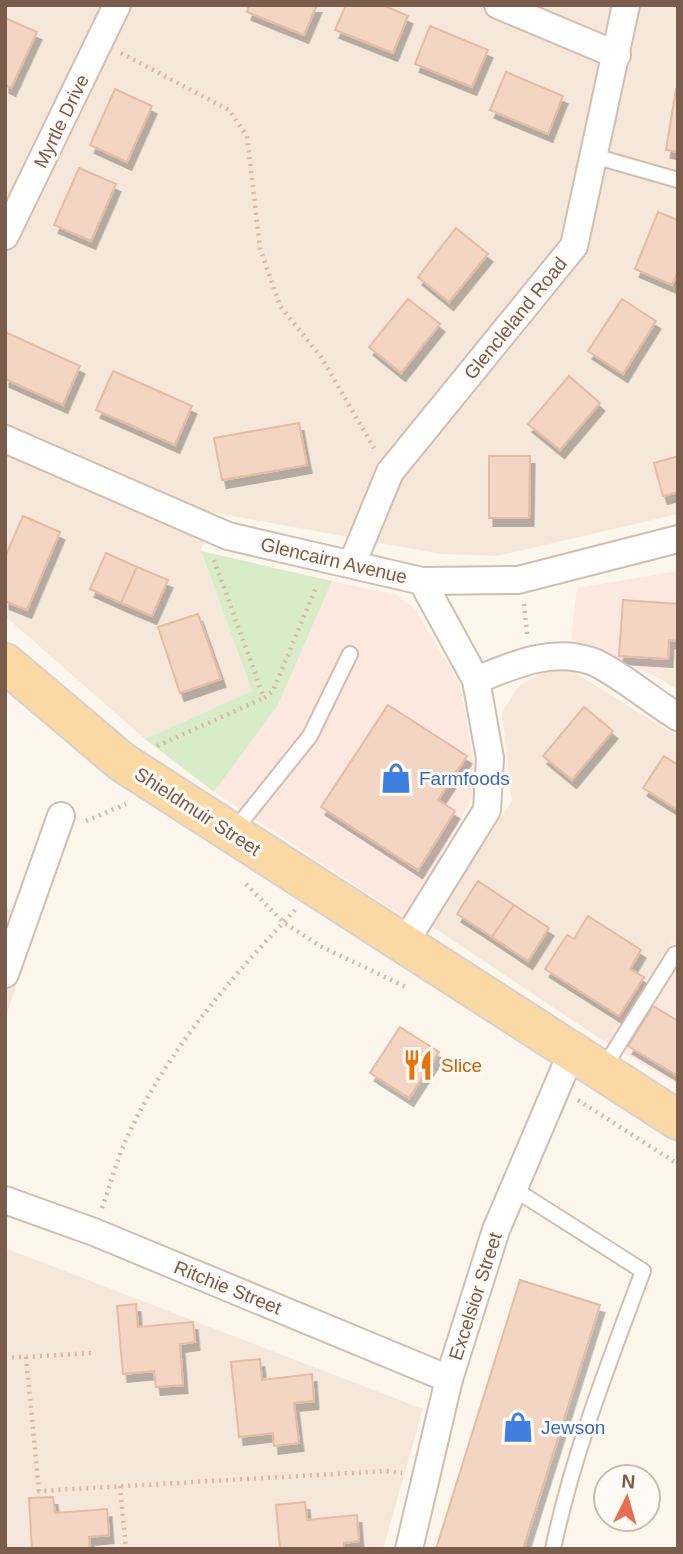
<svg xmlns="http://www.w3.org/2000/svg" width="683" height="1554" viewBox="0 0 683 1554" font-family="Arial,sans-serif">
	<style>
		.residential { fill: #f5e8da }
		.commercial { fill: #fde8e0 }
		.green { fill: #d8ecc9 }
		.building { fill: #f3d5c3; stroke: #e6bba3; stroke-width: 2; filter: url(#shadow) }
		.lines { fill: none; stroke-linecap: round; stroke-linejoin: round }
		.lane-casing { stroke: #d1beb0; stroke-width: 18 }
		.street-casing { stroke: #d1beb0; stroke-width: 30 }
		.primary-casing { stroke: #dad1cd; stroke-width: 42 }
		.path { stroke: #d9b8a5; stroke-width: 4.5; stroke-dasharray: 2 5; stroke-linecap: butt }
		.lane { stroke: #fff; stroke-width: 14 }
		.street { stroke: #fff; stroke-width: 26 }
		.primary { stroke: #fbd9a5; stroke-width: 38 }
		.labels { text-anchor: middle; stroke-width: 6; stroke-linejoin: round; paint-order: stroke }
		.street-label { font-size: 19px; fill: #7a5c4d; stroke: #fffaf3 }
		.shop-label { font-size: 19px; fill: #366cbe; stroke: #fffaf3; text-anchor: start }
		.food-label { font-size: 19px; fill: #c56008; stroke: #fffaf3; text-anchor: start }
	</style>
	<defs>
		<filter id="shadow"><feDropShadow dx="4.5" dy="8" stdDeviation="0" flood-color="#0004"/></filter>
	</defs>
	<rect width="100%" height="100%" fill="#fdf6ec"/>
	<g class="residential">
		<polygon points="5,5 678,5 678,514 497,556 441,554 211,512 201,551 252,691 145,739 5,616"/>
		<polygon points="678,649 678,690 659,678"/>
		<polygon points="569,669 678,737 678,932 605,1042 430,925 512,801 502,712 519,686 544,671"/>
		<polygon points="5,907 38,920 5,1019"/>
		<polygon points="5,1248 423,1409 383,1549 5,1549"/>
	</g>
	<g class="commercial">
		<polygon points="678,571 678,649 659,678 571,639 577,588"/>
		<polygon points="332,581 397,595 415,609 460,685 474,764 472,798 406,919 214,792 278,705"/>
		<polygon points="678,932 678,1085 605,1042"/>
	</g>
	<polygon class="green" points="201,551 332,581 278,705 214,792 145,739 252,691"/>
	<g class="building">
		<polygon points="249,5 317,5 304,35 247,12"/>
		<polygon points="346,5 383,5 408,16 393,53 335,30"/>
		<polygon points="5,18 37,32 11,88 5,85"/>
		<polygon points="430,26 488,50 472,87 415,64"/>
		<polygon points="506,72 563,96 548,134 490,110"/>
		<polygon points="115,89 152,106 127,162 90,145"/>
		<polygon points="676,89 678,89 678,152 666,150"/>
		<polygon points="79,168 116,184 91,241 54,225"/>
		<polygon points="658,212 678,220 678,272 672,285 635,269"/>
		<polygon points="456,228 488,254 449,302 418,277"/>
		<polygon points="408,299 440,324 401,373 369,347"/>
		<polygon points="622,299 656,321 623,374 588,351"/>
		<polygon points="5,332 80,366 63,405 5,379"/>
		<polygon points="113,371 192,406 175,445 96,410"/>
		<polygon points="569,376 600,403 560,450 528,424"/>
		<polygon points="299,423 307,465 222,480 214,438"/>
		<polygon points="489,456 530,456 529,518 489,518"/>
		<polygon points="678,456 678,492 663,496 654,463"/>
		<polygon points="23,516 60,532 27,610 5,601 5,557"/>
		<polygon points="106,553 137,567 121,603 90,589"/>
		<polygon points="137,567 168,580 152,616 121,603"/>
		<polygon points="623,600 678,604 678,641 669,640 668,659 619,656"/>
		<polygon points="198,614 221,679 180,693 158,627"/>
		<polygon points="388,705 467,756 438,800 455,811 418,870 321,807"/>
		<polygon points="584,707 613,731 572,780 543,756"/>
		<polygon points="664,756 678,765 678,810 643,788"/>
		<polygon points="478,881 514,905 492,937 457,914"/>
		<polygon points="514,905 549,928 528,961 492,937"/>
		<polygon points="588,916 641,950 630,969 644,977 619,1016 545,969 567,935 574,939"/>
		<polygon points="653,1006 678,1021 678,1076 628,1046"/>
		<polygon points="400,1027 439,1052 409,1098 370,1073"/>
		<polygon points="520,1280 600,1305 523,1549 436,1549"/>
		<polygon points="136,1304 138,1327 193,1322 195,1342 180,1344 183,1385 156,1387 154,1371 123,1374 117,1306"/>
		<polygon points="260,1359 262,1380 312,1374 314,1401 294,1403 299,1443 274,1446 273,1433 239,1437 231,1362"/>
		<polygon points="53,1497 55,1513 107,1509 109,1535 89,1537 90,1549 32,1549 29,1498"/>
		<polygon points="305,1502 307,1520 357,1515 359,1541 344,1543 344,1549 280,1549 276,1505"/>
	</g>
	<g class="lines">
		<defs>
			<g id="lane">
				<polyline points="594,156 678,180"/>
				<polyline points="233,832 310,736 350,654"/>
				<polyline points="603,1069 675,954"/>
				<path d="M514 1189 643 1271C609 1363 573 1453 553 1549"/>
			</g>
			<g id="street">
				<polyline points="498,5 617,55"/>
				<polyline points="5,236 117,5"/>
				<polyline points="5,439 228,536 422,581 518,580 678,539"/>
				<polyline points="352,564 390,472 574,246 626,5"/>
				<path d="M476 680C512 666 551 647 591 661 612 668 656 704 678 717"/>
				<polyline points="404,944 487,810 490,758 476,680 422,581"/>
				<polyline points="5,974 61,816"/>
				<polyline points="5,1200 94,1232 449,1379"/>
				<polyline points="409,1549 449,1379 496,1230 571,1054"/>
			</g>
			<polyline id="primary" points="5,663 122,762 678,1120"/>
		</defs>
		<use href="#lane" class="lane-casing"/>
		<use href="#street" class="street-casing"/>
		<use href="#primary" class="primary-casing"/>
		<g class="path">
			<polyline points="121,53 229,110 247,136 260,248 280,306 321,357 374,448"/>
			<polyline points="214,560 264,698 273,691 317,585"/>
			<polyline points="524,604 527,634"/>
			<polyline points="157,746 264,698"/>
			<polyline points="86,821 126,804"/>
			<polyline points="246,884 283,922 320,946 408,988"/>
			<polyline points="578,1100 678,1164"/>
			<path d="M102 1208C110 1186 116 1163 125 1142 164 1054 230 979 295 910"/>
			<polyline points="26,1357 39,1491 386,1471 402,1473"/>
			<polyline points="5,1358 94,1353"/>
			<polyline points="120,1486 126,1549"/>
		</g>
		<use href="#lane" class="lane"/>
		<use href="#street" class="street"/>
		<use href="#primary" class="primary"/>
	</g>
	<defs>
		<symbol id="shop-bare" viewBox="-9 -9 18 18"><path d="M-5-2.5h2.3a2.7 3.5 0 0 1 5.4 0H5L5.5 6h-11ZM-1.5-2.5h3a1.5 2.3 0 0 0-3 0Z" fill="#3f7fe0" stroke="#fffaf3" stroke-width="2.5" paint-order="stroke"/></symbol>
		<symbol id="restaurant-bare" viewBox="-9 -9 18 18"><path d="M-5-6h1v4h1v-4h1v4h1v-4h1v5L-1.5 .5V6h-2V.5L-5-1ZM5-6V6H3V1.5H1.5Q1.5-4 5-6Z" fill="#e8710a" stroke="#fffaf3" stroke-width="2.5" paint-order="stroke"/></symbol>
	</defs>
	<g fill-rule="evenodd">
		<use href="#shop-bare" x="374" y="756" width="44" height="44"/>
		<use href="#restaurant-bare" x="396" y="1043" width="44" height="44"/>
		<use href="#shop-bare" x="496" y="1405" width="44" height="44"/>
	</g>
	<g class="labels">
		<g class="street-label">
			<text transform="translate(61 121) rotate(-64)" y="7">Myrtle Drive</text>
			<text transform="translate(515 318) rotate(-51)" y="7">Glencleland Road</text>
			<text transform="translate(334 560) rotate(13)" y="7">Glencairn Avenue</text>
			<text transform="translate(198 811) rotate(33)" y="7">Shieldmuir Street</text>
			<text transform="translate(228 1287) rotate(22)" y="7">Ritchie Street</text>
			<text transform="translate(475 1296) rotate(-72)" y="7">Excelsior Street</text>
		</g>
		<g class="shop-label">
			<text x="419" y="785">Farmfoods</text>
			<text x="541" y="1434">Jewson</text>
		</g>
		<g class="food-label">
			<text x="441" y="1072">Slice</text>
		</g>
	</g>
	<rect width="683" height="1554" fill="none" stroke="#7a5c4d" stroke-width="14"/>
	<g transform="translate(627 1498) rotate(5)"><circle r="33" fill="#fffaf3" stroke="#cabbb1" stroke-width="2"/>
	<path d="M0-5L12 26L0 18L-12 26Z" fill="#e76f51"/>
	<text y="-10" font-size="19" font-weight="bold" text-anchor="middle" fill="#7a5c4d">N</text>
	</g>
</svg>
